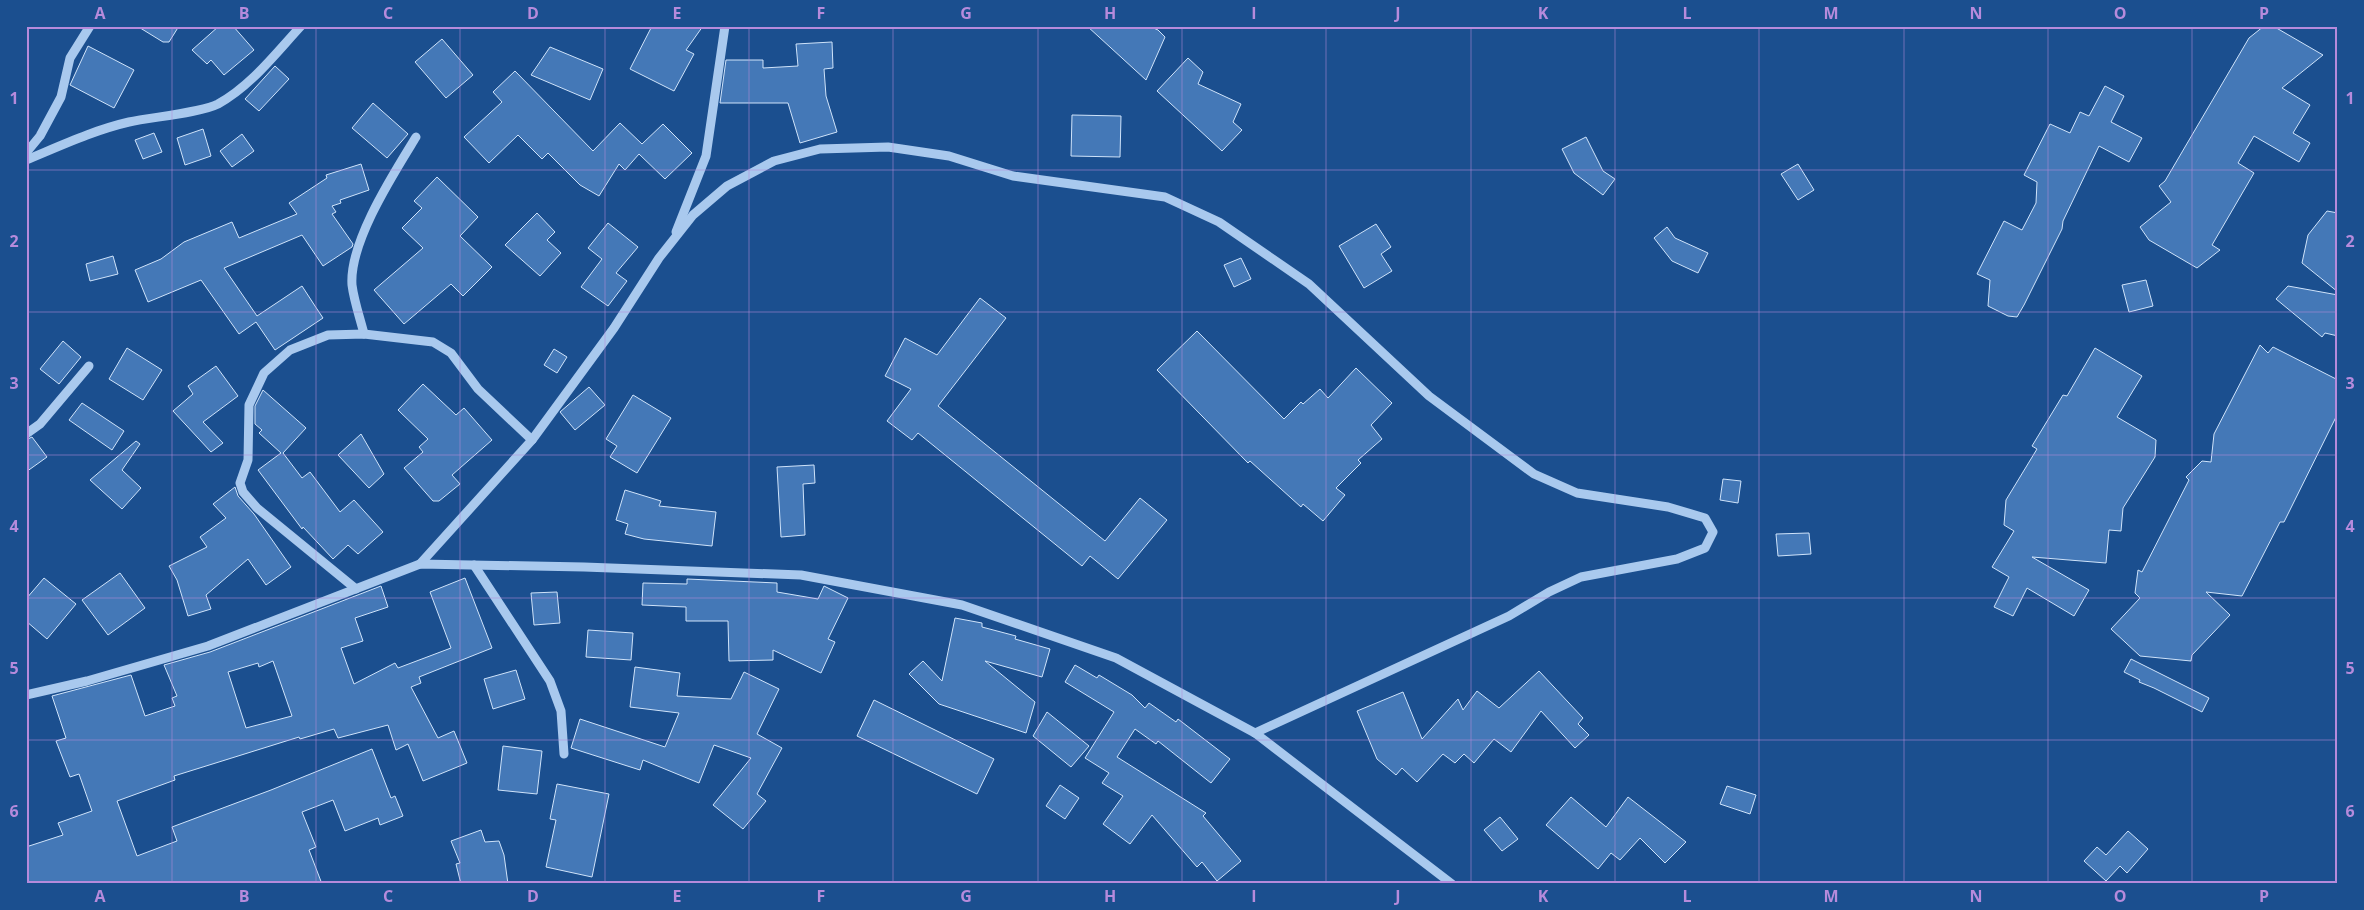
<svg xmlns="http://www.w3.org/2000/svg" width="2364" height="910" viewBox="0 0 2364 910" font-family="'Open Sans',sans-serif">
	<style>
		.building { fill: #4478b7; stroke: #cfe3fa; fill-rule: evenodd }
		.lines { fill: none; stroke-linecap: round; stroke-linejoin: round }
		.minor { stroke: #a9c9ee; stroke-width: 9 }
		.grid { fill: none; stroke: #b68bdc; stroke-width: 1; stroke-opacity: 0.55 }
		.neatline { fill: none; stroke: #b68bdc; stroke-width: 2 }
		.grid-label { font-size: 16px; text-anchor: middle; font-weight: bold; fill: #b68bdc }
	</style>
	<rect width="100%" height="100%" fill="#1b4f8f"/>
	<g class="building">
		<polygon points="137,26 179,26 169,42 163,42"/>
		<polygon points="219,26 233,26 254,50 224,75 211,60 207,64 192,50"/>
		<polygon points="652,26 703,26 686,50 694,54 674,91 630,69"/>
		<polygon points="1087,26 1149,26 1158,30 1165,37 1146,80"/>
		<polygon points="2264,26 2273,26 2323,55 2282,88 2310,105 2293,133 2310,143 2299,162 2254,136 2238,163 2254,173 2212,245 2220,250 2197,268 2149,240 2140,227 2171,202 2159,186 2165,181 2249,38"/>
		<polygon points="442,39 473,75 446,98 415,62"/>
		<polygon points="832,42 833,68 824,69 826,96 837,132 800,143 788,103 720,103 726,60 763,60 763,68 798,66 796,44"/>
		<polygon points="88,46 134,70 114,108 70,85"/>
		<polygon points="550,47 603,69 590,100 531,75"/>
		<polygon points="1188,58 1203,72 1198,84 1241,104 1233,122 1242,130 1222,151 1157,91"/>
		<polygon points="275,66 289,79 259,111 245,99"/>
		<polygon points="515,71 593,151 620,123 642,144 663,124 692,153 665,179 639,154 625,170 619,164 599,196 580,185 548,153 542,159 518,135 489,163 464,137 502,102 493,92"/>
		<polygon points="2105,86 2124,96 2111,122 2142,138 2129,162 2099,146 2063,221 2062,229 2024,305 2017,317 2008,316 1988,306 1990,280 1977,274 2004,221 2022,230 2036,203 2037,182 2024,175 2050,124 2070,133 2080,112 2089,116"/>
		<polygon points="373,103 408,134 387,158 352,128"/>
		<polygon points="1072,115 1121,116 1120,157 1071,156"/>
		<polygon points="203,129 211,156 185,165 177,138"/>
		<polygon points="154,133 162,152 143,159 135,140"/>
		<polygon points="242,134 254,151 232,167 220,151"/>
		<polygon points="1586,137 1603,171 1615,179 1603,195 1574,173 1562,149"/>
		<polygon points="361,164 369,190 340,200 341,203 332,206 336,212 332,214 353,244 352,247 323,266 302,235 224,268 257,316 302,286 315,306 323,318 275,350 256,322 239,334 201,280 148,302 135,270 161,259 184,242 232,222 239,238 297,214 289,203 327,178 326,175"/>
		<polygon points="1798,164 1814,190 1798,200 1781,174"/>
		<polygon points="437,177 478,217 460,236 492,267 463,296 451,284 404,324 374,290 423,248 402,228 422,208 414,201"/>
		<polygon points="2327,211 2338,213 2338,292 2302,263 2308,235"/>
		<polygon points="537,213 555,232 547,240 561,253 540,276 505,245"/>
		<polygon points="608,223 638,247 616,273 627,281 608,306 581,287 602,259 588,248"/>
		<polygon points="1376,224 1391,247 1381,254 1392,271 1364,288 1339,246"/>
		<polygon points="1667,227 1675,238 1708,253 1698,273 1672,261 1654,238"/>
		<polygon points="113,256 118,274 90,281 86,264"/>
		<polygon points="1241,258 1251,279 1234,287 1224,265"/>
		<polygon points="2146,280 2153,306 2129,312 2122,285"/>
		<polygon points="2288,286 2338,295 2338,336 2325,333 2322,337 2276,299"/>
		<polygon points="980,298 1006,318 938,406 1105,541 1140,498 1167,520 1118,579 1090,556 1082,566 918,433 912,440 887,421 911,389 885,376 905,338 937,355"/>
		<polygon points="1197,331 1284,419 1301,402 1303,404 1320,389 1328,398 1356,368 1392,403 1371,425 1382,439 1358,460 1361,463 1336,488 1345,495 1323,521 1303,504 1301,507 1250,461 1248,463 1157,370"/>
		<polygon points="63,341 81,357 59,384 40,369"/>
		<polygon points="2260,345 2268,353 2273,347 2338,380 2338,413 2284,522 2280,522 2242,596 2206,592 2230,615 2192,655 2191,661 2140,656 2111,629 2140,598 2135,593 2138,570 2142,572 2189,480 2186,477 2202,461 2211,462 2214,434"/>
		<polygon points="127,348 162,370 143,400 109,379"/>
		<polygon points="2095,348 2142,376 2117,417 2156,440 2155,457 2123,508 2121,531 2109,530 2106,563 2032,557 2089,590 2074,616 2027,588 2013,616 1994,607 2009,577 1992,567 2014,531 2004,525 2006,500 2037,449 2032,446 2063,395 2067,396"/>
		<polygon points="554,349 567,357 557,373 544,365"/>
		<polygon points="216,366 238,396 203,422 223,443 211,452 173,411 193,394 188,386"/>
		<polygon points="423,384 456,415 464,408 492,440 452,475 460,484 439,501 433,501 404,468 423,452 419,447 428,439 398,410"/>
		<polygon points="589,387 605,405 575,430 560,412"/>
		<polygon points="263,390 306,428 283,453 302,478 310,472 340,512 354,500 383,532 358,554 348,545 333,559 303,527 302,529 258,470 281,453 259,433 262,430 255,424 255,406"/>
		<polygon points="633,395 671,418 637,473 610,457 617,446 606,439"/>
		<polygon points="82,403 124,431 112,450 69,420"/>
		<polygon points="361,434 384,474 369,488 338,455"/>
		<polygon points="32,437 47,457 26,472 26,440"/>
		<polygon points="136,441 140,444 122,470 141,488 122,509 90,480"/>
		<polygon points="814,465 815,483 803,484 805,535 781,537 777,467"/>
		<polygon points="1723,479 1741,481 1738,503 1720,500"/>
		<polygon points="235,487 238,496 254,514 291,567 266,585 248,559 206,595 211,609 188,616 177,580 169,566 207,547 200,537 226,518 213,504"/>
		<polygon points="625,490 661,501 659,506 716,512 712,546 644,539 625,534 628,524 616,520"/>
		<polygon points="1809,533 1811,554 1778,556 1776,534"/>
		<polygon points="120,573 145,608 108,635 82,600"/>
		<polygon points="44,578 76,604 47,639 26,621 26,599"/>
		<path d="M465 578 492 648 419 677 421 683 411 687 438 738 454 731 467 763 423 781 408 744 396 750 388 725 338 738 334 729 300 739 299 737 174 776 175 780 117 801 137 856 177 841 172 827 271 790 372 749 391 798 395 796 403 816 380 825 378 818 345 831 333 800 302 812 316 847 309 850 322 884H26V847L63 835 58 823 92 811 79 774 70 777 56 741 66 738 52 696 131 675 145 716 175 706 172 698 177 696 164 665 210 652 381 586 388 607 355 618 363 641 341 648 354 684 395 663 398 668 451 648 430 592ZM273 661 292 716 246 728 228 672 258 663 259 667Z"/>
		<polygon points="687,579 777,583 777,592 818,599 824,586 848,598 828,639 835,642 821,673 773,650 773,660 729,661 728,621 686,621 686,607 642,605 643,583 687,584"/>
		<polygon points="557,592 560,623 534,625 531,593"/>
		<polygon points="955,618 982,623 982,627 1016,636 1015,639 1050,649 1042,677 985,661 1035,702 1026,733 939,704 909,674 923,661 942,681"/>
		<polygon points="588,630 633,633 631,660 586,657"/>
		<polygon points="2131,659 2209,698 2202,712 2154,688 2139,682 2140,680 2124,672"/>
		<polygon points="1075,665 1097,678 1099,675 1132,695 1145,708 1149,703 1176,722 1178,719 1230,759 1211,783 1158,741 1156,744 1135,729 1117,757 1206,813 1203,816 1241,861 1217,881 1202,862 1197,867 1152,815 1130,844 1103,824 1123,796 1102,783 1109,773 1085,758 1114,712 1065,682"/>
		<polygon points="635,667 680,673 677,696 731,699 744,672 779,689 757,734 782,748 757,794 766,801 743,829 713,805 751,758 714,745 699,783 643,760 640,770 571,748 580,719 665,747 679,713 630,707"/>
		<polygon points="516,670 525,699 493,709 484,679"/>
		<polygon points="1539,671 1583,718 1578,724 1589,735 1575,748 1541,711 1511,752 1494,739 1474,763 1464,754 1455,763 1443,754 1417,782 1402,768 1396,775 1377,759 1357,711 1403,692 1422,739 1458,699 1463,710 1477,691 1499,708"/>
		<polygon points="874,700 994,759 977,794 857,736"/>
		<polygon points="1047,712 1089,746 1071,767 1033,736"/>
		<polygon points="503,746 542,751 537,794 498,790"/>
		<polygon points="557,784 609,794 592,877 546,867 556,820 550,819"/>
		<polygon points="1060,785 1079,798 1065,819 1046,806"/>
		<polygon points="1727,786 1756,795 1750,814 1720,804"/>
		<polygon points="1571,797 1606,827 1628,797 1686,842 1665,863 1640,838 1620,860 1611,853 1598,869 1546,825"/>
		<polygon points="1500,817 1518,839 1502,851 1484,830"/>
		<polygon points="481,830 485,842 499,841 504,855 508,884 461,884 456,864 460,863 451,841"/>
		<polygon points="2128,831 2148,849 2127,873 2120,866 2106,881 2084,861 2097,847 2106,855"/>
	</g>
	<g class="lines">
		<g class="minor">
			<polyline points="26,153 40,136 61,97 70,58 90,26"/>
			<path d="M26 160C60 146 94 130 129 122 152 117 200 113 218 104 251 86 276 53 301 26"/>
			<polyline points="676,232 706,156 725,26"/>
			<path d="M364 334C360 318 354 301 352 285 349 242 394 173 416 137"/>
			<polyline points="26,434 40,424 89,366"/>
			<polyline points="420,564 532,440 614,328 659,258 693,215 727,186 774,161 820,149 888,147 949,156 1013,176 1165,197 1219,222 1309,284 1429,396 1534,474 1577,493 1668,507 1705,518 1713,532 1705,548 1677,559 1581,577 1549,592 1509,616 1255,733"/>
			<polyline points="474,565 550,681 561,711 564,754"/>
			<polyline points="356,589 257,508 243,492 240,483 248,460 249,405 264,373 290,350 328,335 364,334 433,342 451,353 478,389 532,440"/>
			<polyline points="26,695 87,681 208,646 420,564 584,567 801,575 962,605 1116,658 1255,733 1452,884"/>
		</g>
	</g>
	<path class="grid" d="M172 26V884M316 26V884M460 26V884M605 26V884M749 26V884M893 26V884M1038 26V884M1182 26V884M1326 26V884M1471 26V884M1615 26V884M1759 26V884M1904 26V884M2048 26V884M2192 26V884M26 170H2338M26 312H2338M26 455H2338M26 598H2338M26 740H2338"/>
	<rect width="2364" height="910" fill="none" stroke="#1b4f8f" stroke-width="55"/>
	<rect x="28" y="28" width="2308" height="854" class="neatline"/>
	<g class="grid-label">
		<text x="100" y="19">A</text>
		<text x="244" y="19">B</text>
		<text x="388" y="19">C</text>
		<text x="533" y="19">D</text>
		<text x="677" y="19">E</text>
		<text x="821" y="19">F</text>
		<text x="966" y="19">G</text>
		<text x="1110" y="19">H</text>
		<text x="1254" y="19">I</text>
		<text x="1398" y="19">J</text>
		<text x="1543" y="19">K</text>
		<text x="1687" y="19">L</text>
		<text x="1831" y="19">M</text>
		<text x="1976" y="19">N</text>
		<text x="2120" y="19">O</text>
		<text x="2264" y="19">P</text>
		<text x="14" y="104">1</text>
		<text x="2350" y="104">1</text>
		<text x="14" y="247">2</text>
		<text x="2350" y="247">2</text>
		<text x="14" y="389">3</text>
		<text x="2350" y="389">3</text>
		<text x="14" y="532">4</text>
		<text x="2350" y="532">4</text>
		<text x="14" y="674">5</text>
		<text x="2350" y="674">5</text>
		<text x="14" y="817">6</text>
		<text x="2350" y="817">6</text>
		<text x="100" y="902">A</text>
		<text x="244" y="902">B</text>
		<text x="388" y="902">C</text>
		<text x="533" y="902">D</text>
		<text x="677" y="902">E</text>
		<text x="821" y="902">F</text>
		<text x="966" y="902">G</text>
		<text x="1110" y="902">H</text>
		<text x="1254" y="902">I</text>
		<text x="1398" y="902">J</text>
		<text x="1543" y="902">K</text>
		<text x="1687" y="902">L</text>
		<text x="1831" y="902">M</text>
		<text x="1976" y="902">N</text>
		<text x="2120" y="902">O</text>
		<text x="2264" y="902">P</text>
	</g>
</svg>
